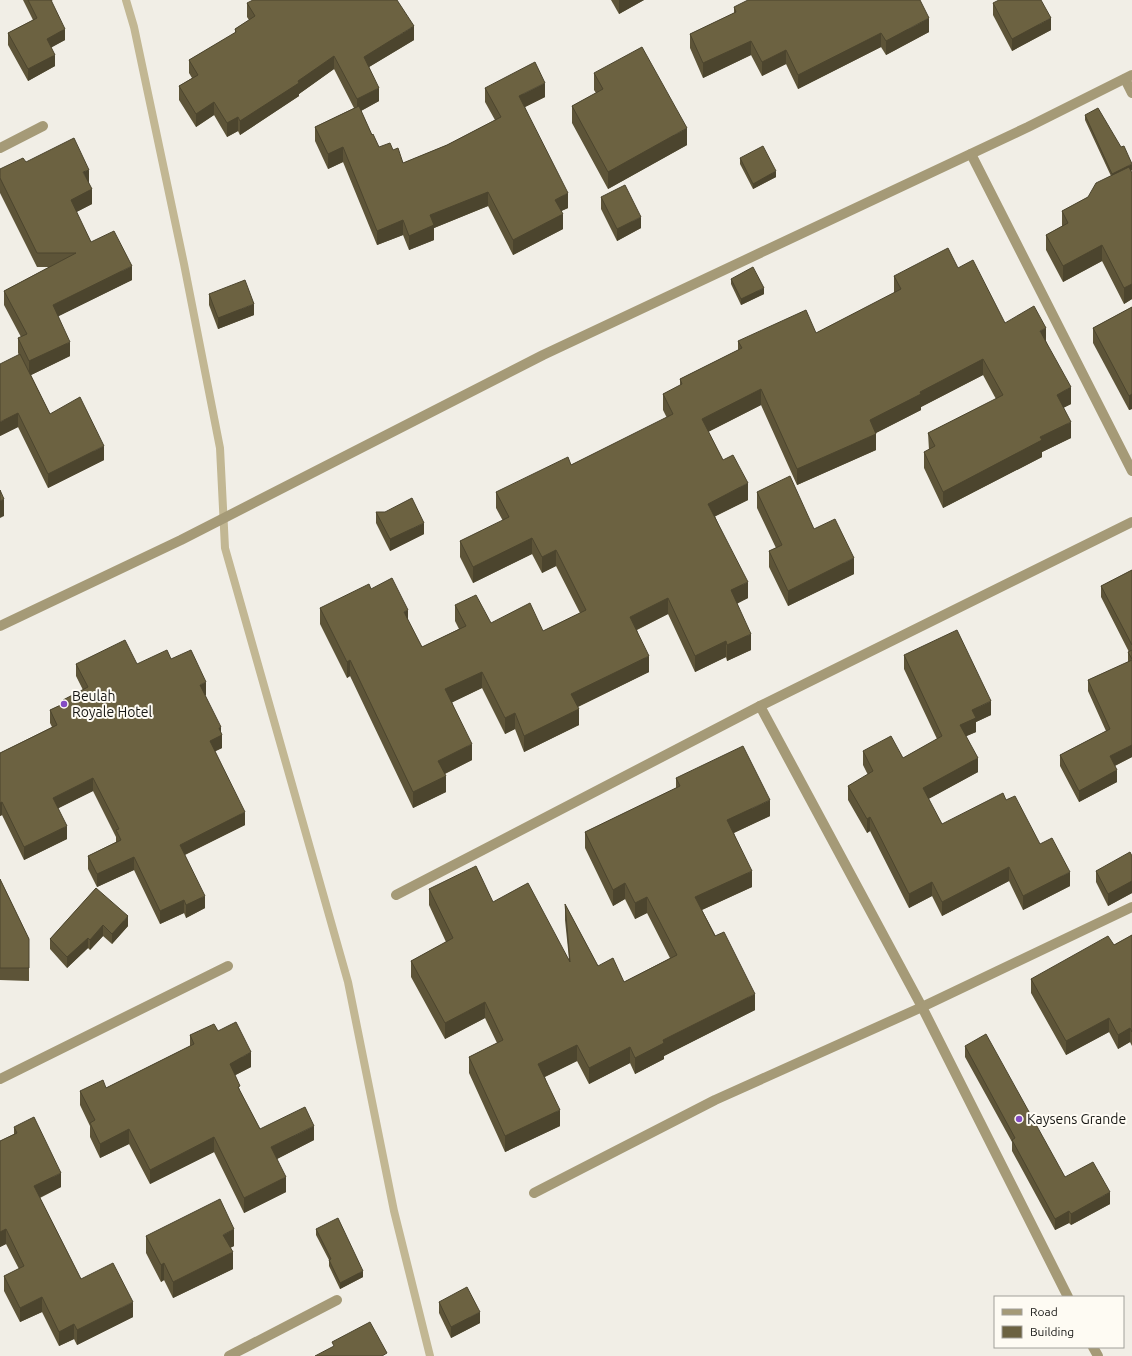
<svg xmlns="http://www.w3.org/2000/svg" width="1132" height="1356" viewBox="0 0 1132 1356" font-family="Ubuntu,sans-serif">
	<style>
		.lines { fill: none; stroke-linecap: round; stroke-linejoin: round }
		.stream { stroke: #c2b793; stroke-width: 8 }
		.street { stroke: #a59a77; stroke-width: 10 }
		.wall { fill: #5d5438 }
		.shaded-wall { fill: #4c452e }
		.building { fill: #6c6241; stroke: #4c452e }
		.poi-dot { fill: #844cc3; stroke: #fefbf3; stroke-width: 1.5 }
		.labels { text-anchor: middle; stroke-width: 4; stroke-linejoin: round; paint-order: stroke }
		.poi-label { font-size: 14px; fill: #171714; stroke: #fefbf3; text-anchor: start }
	</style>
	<rect width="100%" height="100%" fill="#f1eee6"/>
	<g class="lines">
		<polyline class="stream" points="126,0 134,27 184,264 220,448 225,548 348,982 394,1211 430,1356"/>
		<g class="street">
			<polyline points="1125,79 1132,93"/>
			<polyline points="0,148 43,126"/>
			<polyline points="971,154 1132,471"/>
			<polyline points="0,626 181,540 543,355 1028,127 1132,75"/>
			<polyline points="760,706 922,1007 1068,1297"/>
			<polyline points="396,895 760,706 1132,522"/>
			<polyline points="0,1079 228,966"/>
			<polyline points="534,1193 715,1100 922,1007 1132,907"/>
			<polyline points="1093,1347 1098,1356"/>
			<polyline points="229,1356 337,1300"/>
		</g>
	</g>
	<g class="wall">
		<polygon points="23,0 53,0 51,1 65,40 51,47 55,66 28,81 8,45 8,33 33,20"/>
		<polygon points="611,0 644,0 619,14"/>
		<polygon points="247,3 414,40 369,67 379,101 361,111 372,135 379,147 393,150 403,163 447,145 495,120 485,102 485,88 545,97 525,107 568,208 561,211 563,229 513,255 488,206 434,228 434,240 409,250 403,235 377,245 343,162 328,169 315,141 315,127 354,108 334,69 299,94 299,96 240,135 238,131 227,137 214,115 196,127 179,100 179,86 192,78 189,73 189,60 235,33 235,29 249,20 247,17"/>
		<polygon points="993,3 1051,30 1012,51 993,15"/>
		<polygon points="734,7 929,32 886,55 881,47 798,89 786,64 762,76 751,55 703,78 690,48 690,34 734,13"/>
		<polygon points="594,73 687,145 608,189 572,123 572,106 596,93 594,90"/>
		<polygon points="1085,115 1132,170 1131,171 1132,173 1132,299 1124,304 1102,261 1063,282 1046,250 1046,235 1062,226 1062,211 1088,197 1111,176 1085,120"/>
		<polygon points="740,158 776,177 753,189 740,164"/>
		<polygon points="26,162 89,183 92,204 76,212 91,242 132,280 58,316 70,356 31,375 50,414 104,460 48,488 18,427 0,436 19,355 18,353 18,338 21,337 4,305 4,291 49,267 37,267 0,193 0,169"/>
		<polygon points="601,197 641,228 617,241 601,209"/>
		<polygon points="958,268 1005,323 1046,341 1071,404 1063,408 1071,438 1042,452 1042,457 943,508 924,468 924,452 929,450 928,433 996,399 983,375 921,407 921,410 876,433 876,450 797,485 761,405 708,432 723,460 748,500 715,516 748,598 737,603 751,650 727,661 726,657 695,672 668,614 637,630 649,672 578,707 579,725 524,752 515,729 505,734 482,688 452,702 472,760 445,774 446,792 413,808 350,676 347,678 320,624 320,608 371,589 408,621 422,647 459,629 455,621 455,605 491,623 543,631 580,613 556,566 542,573 532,554 473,583 460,557 460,541 503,521 496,508 496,492 571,465 667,418 663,410 663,394 680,386 680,379 738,350 738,341 816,333 894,293 894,276"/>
		<polygon points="731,279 764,294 741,305 731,284"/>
		<polygon points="209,294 254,315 218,329 209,305"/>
		<polygon points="1132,307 1132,409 1129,410 1093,343 1093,328"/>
		<polygon points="757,492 814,529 854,574 788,606 769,567 769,551 776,548 757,508"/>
		<polygon points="376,512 424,534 390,551 376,523"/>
		<polygon points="1132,570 1132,757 1115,766 1117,782 1079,802 1060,766 1060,755 1106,731 1088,691 1088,680 1128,662 1128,652 1129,652 1101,597 1101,586"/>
		<polygon points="904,655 991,715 976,722 976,732 966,736 978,772 928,799 942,824 1006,800 1040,844 1070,886 1023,910 1009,881 942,916 932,896 909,908 870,831 867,833 848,800 848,786 868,775 863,765 863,751 903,758 937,739 904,669"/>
		<polygon points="171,659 206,695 205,695 221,732 222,748 215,751 245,825 185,855 205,908 186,918 184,913 160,924 134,870 97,887 88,869 88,856 116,842 116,837 93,791 58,808 67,839 24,860 2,815 0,816 0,753 52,727 50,723 50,710 63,704 63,700 83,690 76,676 76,664 137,664"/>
		<polygon points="676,778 770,816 734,833 752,887 702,910 755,1010 664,1056 664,1059 635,1074 630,1063 589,1084 577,1061 545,1077 560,1126 505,1152 469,1073 469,1057 497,1043 485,1018 445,1039 411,977 411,961 446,942 429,905 429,889 493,902 569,959 565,920 565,904 598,966 624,982 670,958 647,913 635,919 625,899 613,906 585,848 585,832 676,788"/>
		<polygon points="1132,856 1132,893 1108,906 1096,882 1096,871"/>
		<polygon points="0,879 29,939 29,981 0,980"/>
		<polygon points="96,888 128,926 112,944 103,936 90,950 88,948 67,968 50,949 50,939"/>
		<polygon points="1132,935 1132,1046 1130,1042 1118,1049 1109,1032 1066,1055 1031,993 1031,979 1114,945"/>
		<polygon points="218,1031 251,1067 235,1075 240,1091 260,1129 314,1140 277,1159 286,1192 244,1213 214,1152 150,1184 129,1144 100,1158 90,1137 90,1126 80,1105 80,1091 106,1088 190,1046 190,1035"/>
		<polygon points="965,1046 1065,1177 1110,1204 1071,1225 1069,1223 1055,1230 1012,1151 1012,1142 965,1057"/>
		<polygon points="14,1127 61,1187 40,1198 81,1279 133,1317 77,1345 74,1339 59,1346 42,1312 20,1322 4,1291 4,1276 19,1269 6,1244 0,1247 0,1141 14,1134"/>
		<polygon points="316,1229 363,1277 340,1289 329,1266 329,1260 316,1235"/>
		<polygon points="146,1236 234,1246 230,1248 233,1269 173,1298 164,1280 161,1282 146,1253"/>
		<polygon points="439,1302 480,1323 451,1338 439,1313"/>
	</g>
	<g class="shaded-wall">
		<polygon points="619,0 644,0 619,14"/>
		<polygon points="929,18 929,32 886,55 886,41"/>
		<polygon points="1051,18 1051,30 1012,51 1012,39"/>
		<polygon points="414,26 414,40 364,70 364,57"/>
		<polygon points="65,29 65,40 47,50 47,39"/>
		<polygon points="881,33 881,47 798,89 798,75"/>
		<polygon points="751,41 751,55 703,78 703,63"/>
		<polygon points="786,50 786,64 762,76 762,62"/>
		<polygon points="55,55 55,66 28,81 28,69"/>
		<polygon points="334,56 334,69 299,94 299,96 240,135 240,121"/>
		<polygon points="545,83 545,97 519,110 519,96"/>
		<polygon points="379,88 379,101 357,113 357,99"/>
		<polygon points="214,102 214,115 196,127 196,114"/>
		<polygon points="238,117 238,131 227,137 227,123"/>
		<polygon points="687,128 687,145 608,189 608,172"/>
		<polygon points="343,147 343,162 328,169 328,154"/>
		<polygon points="1132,164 1132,170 1112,180 1112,174"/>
		<polygon points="89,170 89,184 83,172"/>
		<polygon points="776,171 776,177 753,189 753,184"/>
		<polygon points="92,189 92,204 71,215 71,200"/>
		<polygon points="488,192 488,206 434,228 434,240 409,250 409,236 430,215"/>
		<polygon points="568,193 568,208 555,214 555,200"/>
		<polygon points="563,214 563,229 513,255 513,240"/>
		<polygon points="641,217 641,228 617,241 617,229"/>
		<polygon points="403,220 403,235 377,245 377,231"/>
		<polygon points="1102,245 1102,261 1063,282 1063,266"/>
		<polygon points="132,266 132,280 53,319 53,305"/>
		<polygon points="1132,284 1132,299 1124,304 1124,288"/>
		<polygon points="764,288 764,294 741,305 741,299"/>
		<polygon points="254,304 254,315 218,329 218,318"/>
		<polygon points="1046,328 1046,344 1040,331"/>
		<polygon points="70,342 70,356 29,376 29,361"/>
		<polygon points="983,359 983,375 921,407 921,410 870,436 870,420 920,392"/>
		<polygon points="1071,387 1071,404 1057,411 1057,395"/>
		<polygon points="761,389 761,405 702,435 702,419"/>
		<polygon points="1132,394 1132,409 1129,410 1129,396"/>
		<polygon points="18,413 18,427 0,436 0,422"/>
		<polygon points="1071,422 1071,438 1042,452 1042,457 943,508 943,492 1040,437"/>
		<polygon points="876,434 876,450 797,485 797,469"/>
		<polygon points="104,446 104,460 48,488 48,474"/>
		<polygon points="748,483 748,500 708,520 708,504"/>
		<polygon points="4,499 4,516 0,518 0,501"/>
		<polygon points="424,523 424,534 390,551 390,539"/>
		<polygon points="532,538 532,554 473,583 473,567"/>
		<polygon points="556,550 556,566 542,573 542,557"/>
		<polygon points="854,558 854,574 788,606 788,591"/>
		<polygon points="748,582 748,598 731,607 731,590"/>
		<polygon points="668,598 668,614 630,633 630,617"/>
		<polygon points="408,610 408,626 404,612"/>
		<polygon points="751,634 751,650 727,661 727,645"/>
		<polygon points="726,641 726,657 695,672 695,656"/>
		<polygon points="649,656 649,672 571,710 571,694"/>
		<polygon points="350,660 350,676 347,678 347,662"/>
		<polygon points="482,672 482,688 445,706 445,689"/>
		<polygon points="206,682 206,695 200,697 200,685"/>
		<polygon points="991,701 991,715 976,722 976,732 960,739 960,725 972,710"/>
		<polygon points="579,709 579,725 524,752 524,736"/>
		<polygon points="515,713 515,729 505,734 505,718"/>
		<polygon points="221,727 221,735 222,735 222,748 210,754 210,741 219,728"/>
		<polygon points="472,744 472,760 438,777 438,761"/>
		<polygon points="1132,745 1132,757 1110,768 1110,756"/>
		<polygon points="978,758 978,772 923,802 923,788"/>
		<polygon points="1117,770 1117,782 1079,802 1079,791"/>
		<polygon points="446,776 446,792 413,808 413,792"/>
		<polygon points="93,778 93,791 53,811 53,798"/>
		<polygon points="770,800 770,816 727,836 727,820"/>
		<polygon points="2,802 2,815 0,816 0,803"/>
		<polygon points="245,812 245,825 180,857 180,845"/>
		<polygon points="870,817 870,831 867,833 867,819"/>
		<polygon points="67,826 67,839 24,860 24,847"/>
		<polygon points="134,857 134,870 97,887 97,874"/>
		<polygon points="1009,867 1009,881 942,916 942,902"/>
		<polygon points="752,871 752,887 695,913 695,897"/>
		<polygon points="1070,872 1070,886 1023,910 1023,896"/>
		<polygon points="1132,881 1132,893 1108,906 1108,894"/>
		<polygon points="932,882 932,896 909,908 909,894"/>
		<polygon points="625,883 625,899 613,906 613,890"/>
		<polygon points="205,896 205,908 186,918 186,905"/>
		<polygon points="647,897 647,913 635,919 635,903"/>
		<polygon points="184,900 184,913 160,924 160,911"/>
		<polygon points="128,916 128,926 112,944 112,934"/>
		<polygon points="103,925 103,936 90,950 90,940"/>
		<polygon points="88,938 88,948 67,968 67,957"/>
		<polygon points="755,994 755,1010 664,1056 664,1059 635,1074 635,1058 663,1040"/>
		<polygon points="485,1002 485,1018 445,1039 445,1023"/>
		<polygon points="1109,1018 1109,1032 1066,1055 1066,1041"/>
		<polygon points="1130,1028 1130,1042 1118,1049 1118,1035"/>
		<polygon points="577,1045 577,1061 538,1080 538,1064"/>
		<polygon points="630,1047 630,1063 589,1084 589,1068"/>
		<polygon points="251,1052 251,1067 230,1078 230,1064"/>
		<polygon points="560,1110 560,1126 505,1152 505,1136"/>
		<polygon points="314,1126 314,1140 271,1162 271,1147"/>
		<polygon points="129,1129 129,1144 100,1158 100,1144"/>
		<polygon points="214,1137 214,1152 150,1184 150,1170"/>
		<polygon points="61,1173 61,1187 34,1200 34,1186"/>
		<polygon points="286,1177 286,1192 244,1213 244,1198"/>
		<polygon points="1110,1192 1110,1204 1071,1225 1071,1214"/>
		<polygon points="1069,1211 1069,1223 1055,1230 1055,1219"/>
		<polygon points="6,1229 6,1244 0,1247 0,1232"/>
		<polygon points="234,1229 234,1246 223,1251 223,1235"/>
		<polygon points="233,1252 233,1269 173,1298 173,1282"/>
		<polygon points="164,1263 164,1280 161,1282 161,1265"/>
		<polygon points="363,1271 363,1277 340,1289 340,1283"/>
		<polygon points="42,1297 42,1312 20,1322 20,1308"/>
		<polygon points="133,1302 133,1317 77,1345 77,1330"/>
		<polygon points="480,1312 480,1323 451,1338 451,1327"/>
		<polygon points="74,1324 74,1339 59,1346 59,1332"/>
	</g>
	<g class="building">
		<polygon points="28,0 51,0 65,29 47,39 55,55 28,69 8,33 37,18"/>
		<polygon points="253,0 397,0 414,26 364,57 379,88 357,99 334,56 298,81 299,83 240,121 238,117 227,123 214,102 196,114 179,86 198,75 189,60 236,32 235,29 255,16 247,3"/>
		<polygon points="748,0 920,0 929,18 886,41 881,33 798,75 786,50 762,62 751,41 703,63 690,34 736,12 734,7"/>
		<polygon points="999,0 1041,0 1051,18 1012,39 993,3"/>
		<polygon points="642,47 687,128 608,172 572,106 603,89 594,73"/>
		<polygon points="535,62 545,83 519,96 568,193 555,200 563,214 513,240 488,192 430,215 434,225 409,236 403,220 377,231 343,147 328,154 315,127 359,106 372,135 373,134 379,147 390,143 393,150 398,148 403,163 447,145 501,117 485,88"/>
		<polygon points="1098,108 1121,147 1124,146 1132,164 1112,174 1085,115"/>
		<polygon points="74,138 89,170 83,172 92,189 71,200 91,242 114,231 132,266 53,305 70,342 29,361 18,338 27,334 4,291 76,253 37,253 0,178 0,169 23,158 26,162"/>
		<polygon points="763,146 776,171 753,184 740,158"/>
		<polygon points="1129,167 1132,173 1132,284 1124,288 1102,245 1063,266 1046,235 1068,223 1062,211 1088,197 1096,183"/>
		<polygon points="625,185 641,217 617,229 601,197"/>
		<polygon points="948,248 958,268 973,260 1005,323 1034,306 1046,328 1040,331 1071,387 1057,395 1071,422 1040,437 1042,440 943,492 924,452 935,446 928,433 1003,395 983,359 920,392 921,394 870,420 876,434 797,469 761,389 702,419 723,460 733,455 748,483 708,504 748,582 731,590 751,634 727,645 726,641 695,656 668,598 630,617 649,656 571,694 579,709 524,736 515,713 505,718 482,672 445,689 472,744 438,761 446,776 413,792 350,660 347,662 320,608 369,584 371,589 392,578 408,610 404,612 422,647 466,626 455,605 476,595 491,623 530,603 543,631 586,610 556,550 542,557 532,538 473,567 460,541 509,517 496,492 568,457 571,465 673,414 663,394 682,384 680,379 742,348 738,341 806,310 816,333 901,289 894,276"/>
		<polygon points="753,267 764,288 741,299 731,279"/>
		<polygon points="245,280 254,304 218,318 209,294"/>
		<polygon points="1132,307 1132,394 1129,396 1093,328"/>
		<polygon points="20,354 50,414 80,397 104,446 48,474 18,413 0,422 0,364"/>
		<polygon points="790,476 814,529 835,519 854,558 788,591 769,551 782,545 757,492"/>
		<polygon points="0,490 4,499 0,501"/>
		<polygon points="412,498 424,523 390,539 376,512 385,512"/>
		<polygon points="1132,570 1132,645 1101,586"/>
		<polygon points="957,630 991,701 972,710 976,718 960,725 978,758 923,788 942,824 1003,793 1006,800 1015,796 1040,844 1052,838 1070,872 1023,896 1009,867 942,902 932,882 909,894 870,817 867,819 848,786 873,771 863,751 891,736 903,758 942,736 904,655"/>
		<polygon points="125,640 137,664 167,650 171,659 191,650 206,682 200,685 221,727 219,728 222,735 210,741 245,812 180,845 205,896 186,905 184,900 160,911 134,857 97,874 88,856 121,840 116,830 119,829 93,778 53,798 67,826 24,847 2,802 0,803 0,753 57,725 50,710 65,703 63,700 88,687 76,664"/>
		<polygon points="1132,650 1132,659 1128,652"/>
		<polygon points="1132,660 1132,745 1110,756 1117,770 1079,791 1060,755 1110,729 1088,680"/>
		<polygon points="743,746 770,800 727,820 752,871 695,897 715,936 724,932 755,994 663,1040 664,1043 635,1058 630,1047 589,1068 577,1045 538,1064 560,1110 505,1136 469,1057 503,1040 485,1002 445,1023 411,961 453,938 429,889 476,866 493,902 528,883 570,962 565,904 598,966 613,958 624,982 677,955 647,897 635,903 625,883 613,890 585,832 680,786 676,778"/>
		<polygon points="1130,852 1132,856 1132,881 1108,894 1096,871"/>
		<polygon points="0,879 29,939 29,968 0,968"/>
		<polygon points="96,888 128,916 112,934 103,925 90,940 88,938 67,957 50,939"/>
		<polygon points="1132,935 1132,1032 1130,1028 1118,1035 1109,1018 1066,1041 1031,979 1108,936 1114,945"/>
		<polygon points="236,1022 251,1052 230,1064 240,1086 238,1087 260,1129 305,1107 314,1126 271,1147 286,1177 244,1198 214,1137 150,1170 129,1129 100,1144 90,1123 95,1120 80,1091 103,1080 106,1088 194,1044 190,1035 214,1024 218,1031"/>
		<polygon points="986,1034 1065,1177 1093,1162 1110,1192 1071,1214 1069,1211 1055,1219 1012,1140 1015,1138 965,1046"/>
		<polygon points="34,1117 61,1173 34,1186 81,1279 113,1263 133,1302 77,1330 74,1324 59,1332 42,1297 20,1308 4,1276 24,1266 6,1229 0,1232 0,1141 17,1133 14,1127"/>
		<polygon points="220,1199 234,1229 223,1235 233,1252 173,1282 164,1263 161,1265 146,1236"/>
		<polygon points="338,1218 363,1271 340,1283 329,1260 331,1259 316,1229"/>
		<polygon points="467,1287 480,1312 451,1327 439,1302"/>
		<polygon points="370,1322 387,1353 382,1356 315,1356 334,1346 332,1342"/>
	</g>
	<g class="poi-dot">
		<circle cx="64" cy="704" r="4"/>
		<circle cx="1019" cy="1119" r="4"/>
	</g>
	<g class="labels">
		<g class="poi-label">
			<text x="72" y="701">Beulah<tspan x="72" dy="16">Royale Hotel</tspan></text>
			<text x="1027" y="1124">Kaysens Grande</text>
		</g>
	</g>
	<rect x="994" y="1296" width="130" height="52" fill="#fefbf3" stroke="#a2a09a"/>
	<rect x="1002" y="1309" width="20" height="6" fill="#a59a77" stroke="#a2a09a"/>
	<text x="1030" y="1316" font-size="12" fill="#171714">Road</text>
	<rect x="1002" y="1326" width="20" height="12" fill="#6c6241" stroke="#a2a09a"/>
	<text x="1030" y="1336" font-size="12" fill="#171714">Building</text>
</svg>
